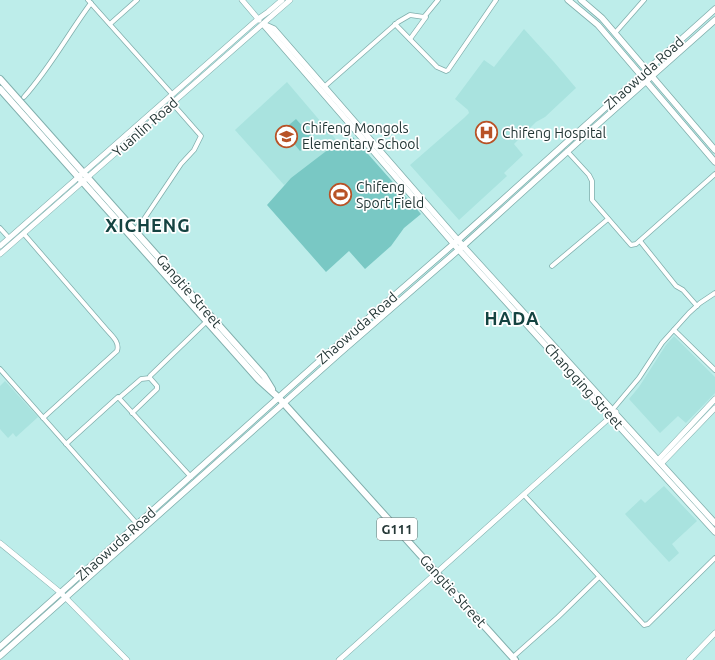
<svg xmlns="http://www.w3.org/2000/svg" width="715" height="660" viewBox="0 0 715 660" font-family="Ubuntu,sans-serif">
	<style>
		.built { fill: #a9e3df }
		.pitch { fill: #79c8c4 }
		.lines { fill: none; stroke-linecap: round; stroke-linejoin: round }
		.minor-casing { stroke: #81afad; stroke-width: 5.5 }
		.tertiary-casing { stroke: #81afad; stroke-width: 6 }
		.secondary-casing { stroke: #81afad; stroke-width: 7 }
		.trunk-casing { stroke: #81afad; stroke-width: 8 }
		.minor { stroke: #fff; stroke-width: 4 }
		.tertiary { stroke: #fff; stroke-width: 5 }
		.secondary { stroke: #fff; stroke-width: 5.5 }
		.trunk { stroke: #fff; stroke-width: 6 }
		.labels { text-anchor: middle; stroke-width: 3.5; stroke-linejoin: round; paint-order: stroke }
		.shield { fill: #fff; stroke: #667372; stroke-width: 1 }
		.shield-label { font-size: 13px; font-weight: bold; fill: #243736 }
		.street-label { font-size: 14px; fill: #243736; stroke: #fff }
		.poi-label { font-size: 14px; fill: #243736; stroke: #fff; text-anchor: start }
		.district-label { font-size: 18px; font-weight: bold; letter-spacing: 1px; fill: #154341; stroke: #fff }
	</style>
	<rect width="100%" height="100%" fill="#bdedea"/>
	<g class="built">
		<polygon points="524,29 554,62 576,88 545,117 536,122 514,144 523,155 504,173 507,176 459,220 410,165 464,118 469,113 468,110 455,99 484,60 494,67"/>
		<polygon points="287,82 338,142 284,185 235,130"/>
		<polygon points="674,336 715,377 715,393 686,423 678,416 660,433 629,399 639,387 666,345"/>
		<polygon points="5,381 38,417 16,437 13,433 8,438 0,429 0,386"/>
		<polygon points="664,486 697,521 672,544 679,553 669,562 625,514 641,499 645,503"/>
	</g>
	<g class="pitch">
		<polygon points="296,119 314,139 300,151 283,130"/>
		<polygon points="353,137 421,214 404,228 391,246 365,269 349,251 326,272 267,205 291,178 338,142 343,144"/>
	</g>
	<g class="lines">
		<defs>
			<g id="minor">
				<polyline points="88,0 172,94"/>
				<polyline points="110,24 137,0"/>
				<polyline points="395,24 437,67 446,71 448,70 496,0"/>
				<polyline points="615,33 644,0"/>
				<polyline points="410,39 426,17"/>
				<polyline points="324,87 398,22 410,15 424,17 438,0"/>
				<path d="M24 97C50 68 68 34 91 3"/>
				<polyline points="567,151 589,175 592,181 592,200 631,245 636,244 715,174"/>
				<polyline points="0,228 9,238"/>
				<polyline points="135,230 142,222 181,164 194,150 201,136 172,103"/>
				<path d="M24 234 106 329C112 336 120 342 117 351L43 418"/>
				<polyline points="640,241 676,286 683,290 697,306"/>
				<polyline points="552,266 608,219"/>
				<polyline points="674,330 715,370"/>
				<polyline points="0,369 138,525"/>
				<polyline points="119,398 141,379 150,378"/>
				<polyline points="613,409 639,378 662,343 689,313 700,303 715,293"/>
				<polyline points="132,413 157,389 157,386 150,378 150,376 207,321"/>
				<polyline points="66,444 118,397 191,477"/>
				<polyline points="524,495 644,625 648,624 715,558"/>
				<polyline points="513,657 558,617 599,577"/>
			</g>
			<g id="tertiary">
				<polyline points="242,0 259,20"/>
				<polyline points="0,246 258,19 268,12 282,0"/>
				<polyline points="0,254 290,0"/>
				<polyline points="659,459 715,399"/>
				<polyline points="662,463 715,408"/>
				<polyline points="0,543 61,593 127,660"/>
				<polyline points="339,660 616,412"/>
				<polyline points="689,660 715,633"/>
			</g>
			<g id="secondary">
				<polyline points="568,0 598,25 715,162"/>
				<polyline points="581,0 602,18 715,150"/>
				<polyline points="263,24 459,250 715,532"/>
				<polyline points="265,25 274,29 463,246 715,523"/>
				<polyline points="0,647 335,347 458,240 715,9"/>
				<polyline points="0,656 340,353 463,246 589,132 715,20"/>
			</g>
			<g id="trunk">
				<polyline points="0,79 264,376 272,389"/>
				<polyline points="0,89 259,380 279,398 515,660"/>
			</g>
		</defs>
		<use href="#minor" class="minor-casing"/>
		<use href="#tertiary" class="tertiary-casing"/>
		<use href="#secondary" class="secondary-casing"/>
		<use href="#trunk" class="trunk-casing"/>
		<use href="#minor" class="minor"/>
		<use href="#tertiary" class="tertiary"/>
		<use href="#secondary" class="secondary"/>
		<use href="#trunk" class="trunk"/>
	</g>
	<defs>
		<symbol id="hospital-ring" viewBox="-11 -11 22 22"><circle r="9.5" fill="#fff" stroke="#b85226" stroke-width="1.5"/><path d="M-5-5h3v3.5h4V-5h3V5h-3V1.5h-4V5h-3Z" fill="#b85226"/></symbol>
		<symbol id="school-ring" viewBox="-11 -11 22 22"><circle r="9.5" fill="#fff" stroke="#b85226" stroke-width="1.5"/><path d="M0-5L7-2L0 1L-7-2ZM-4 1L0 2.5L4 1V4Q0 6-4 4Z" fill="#b85226"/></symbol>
		<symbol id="stadium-ring" viewBox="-11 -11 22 22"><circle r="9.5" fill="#fff" stroke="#b85226" stroke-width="1.5"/><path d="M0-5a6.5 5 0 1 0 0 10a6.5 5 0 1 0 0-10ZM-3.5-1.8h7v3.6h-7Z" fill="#b85226"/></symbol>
	</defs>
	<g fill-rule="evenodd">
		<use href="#hospital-ring" x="474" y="120" width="25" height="25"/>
		<use href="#school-ring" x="274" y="124" width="25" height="25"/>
		<use href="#stadium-ring" x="328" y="182" width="25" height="25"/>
	</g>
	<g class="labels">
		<rect class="shield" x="377" y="518" width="40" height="22" rx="3"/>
		<g class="shield-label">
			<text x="397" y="534">G111</text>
		</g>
		<g class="street-label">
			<text transform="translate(644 73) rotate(-42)" y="5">Zhaowuda Road</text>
			<text transform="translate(145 127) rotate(-41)" y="5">Yuanlin Road</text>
			<text transform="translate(189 291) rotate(49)" y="5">Gangtie Street</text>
			<text transform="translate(357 328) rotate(-41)" y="5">Zhaowuda Road</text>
			<text transform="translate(584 386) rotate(48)" y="5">Changqing Street</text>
			<text transform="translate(116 544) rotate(-42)" y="5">Zhaowuda Road</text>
			<text transform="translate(453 591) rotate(48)" y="5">Gangtie Street</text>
		</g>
		<g class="poi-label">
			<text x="302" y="133">Chifeng Mongols<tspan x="302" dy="16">Elementary School</tspan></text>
			<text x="502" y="138">Chifeng Hospital</text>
			<text x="356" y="192">Chifeng<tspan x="356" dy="16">Sport Field</tspan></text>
		</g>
		<g class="district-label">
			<text x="148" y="232">XICHENG</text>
			<text x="512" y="325">HADA</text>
		</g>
	</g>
</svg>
